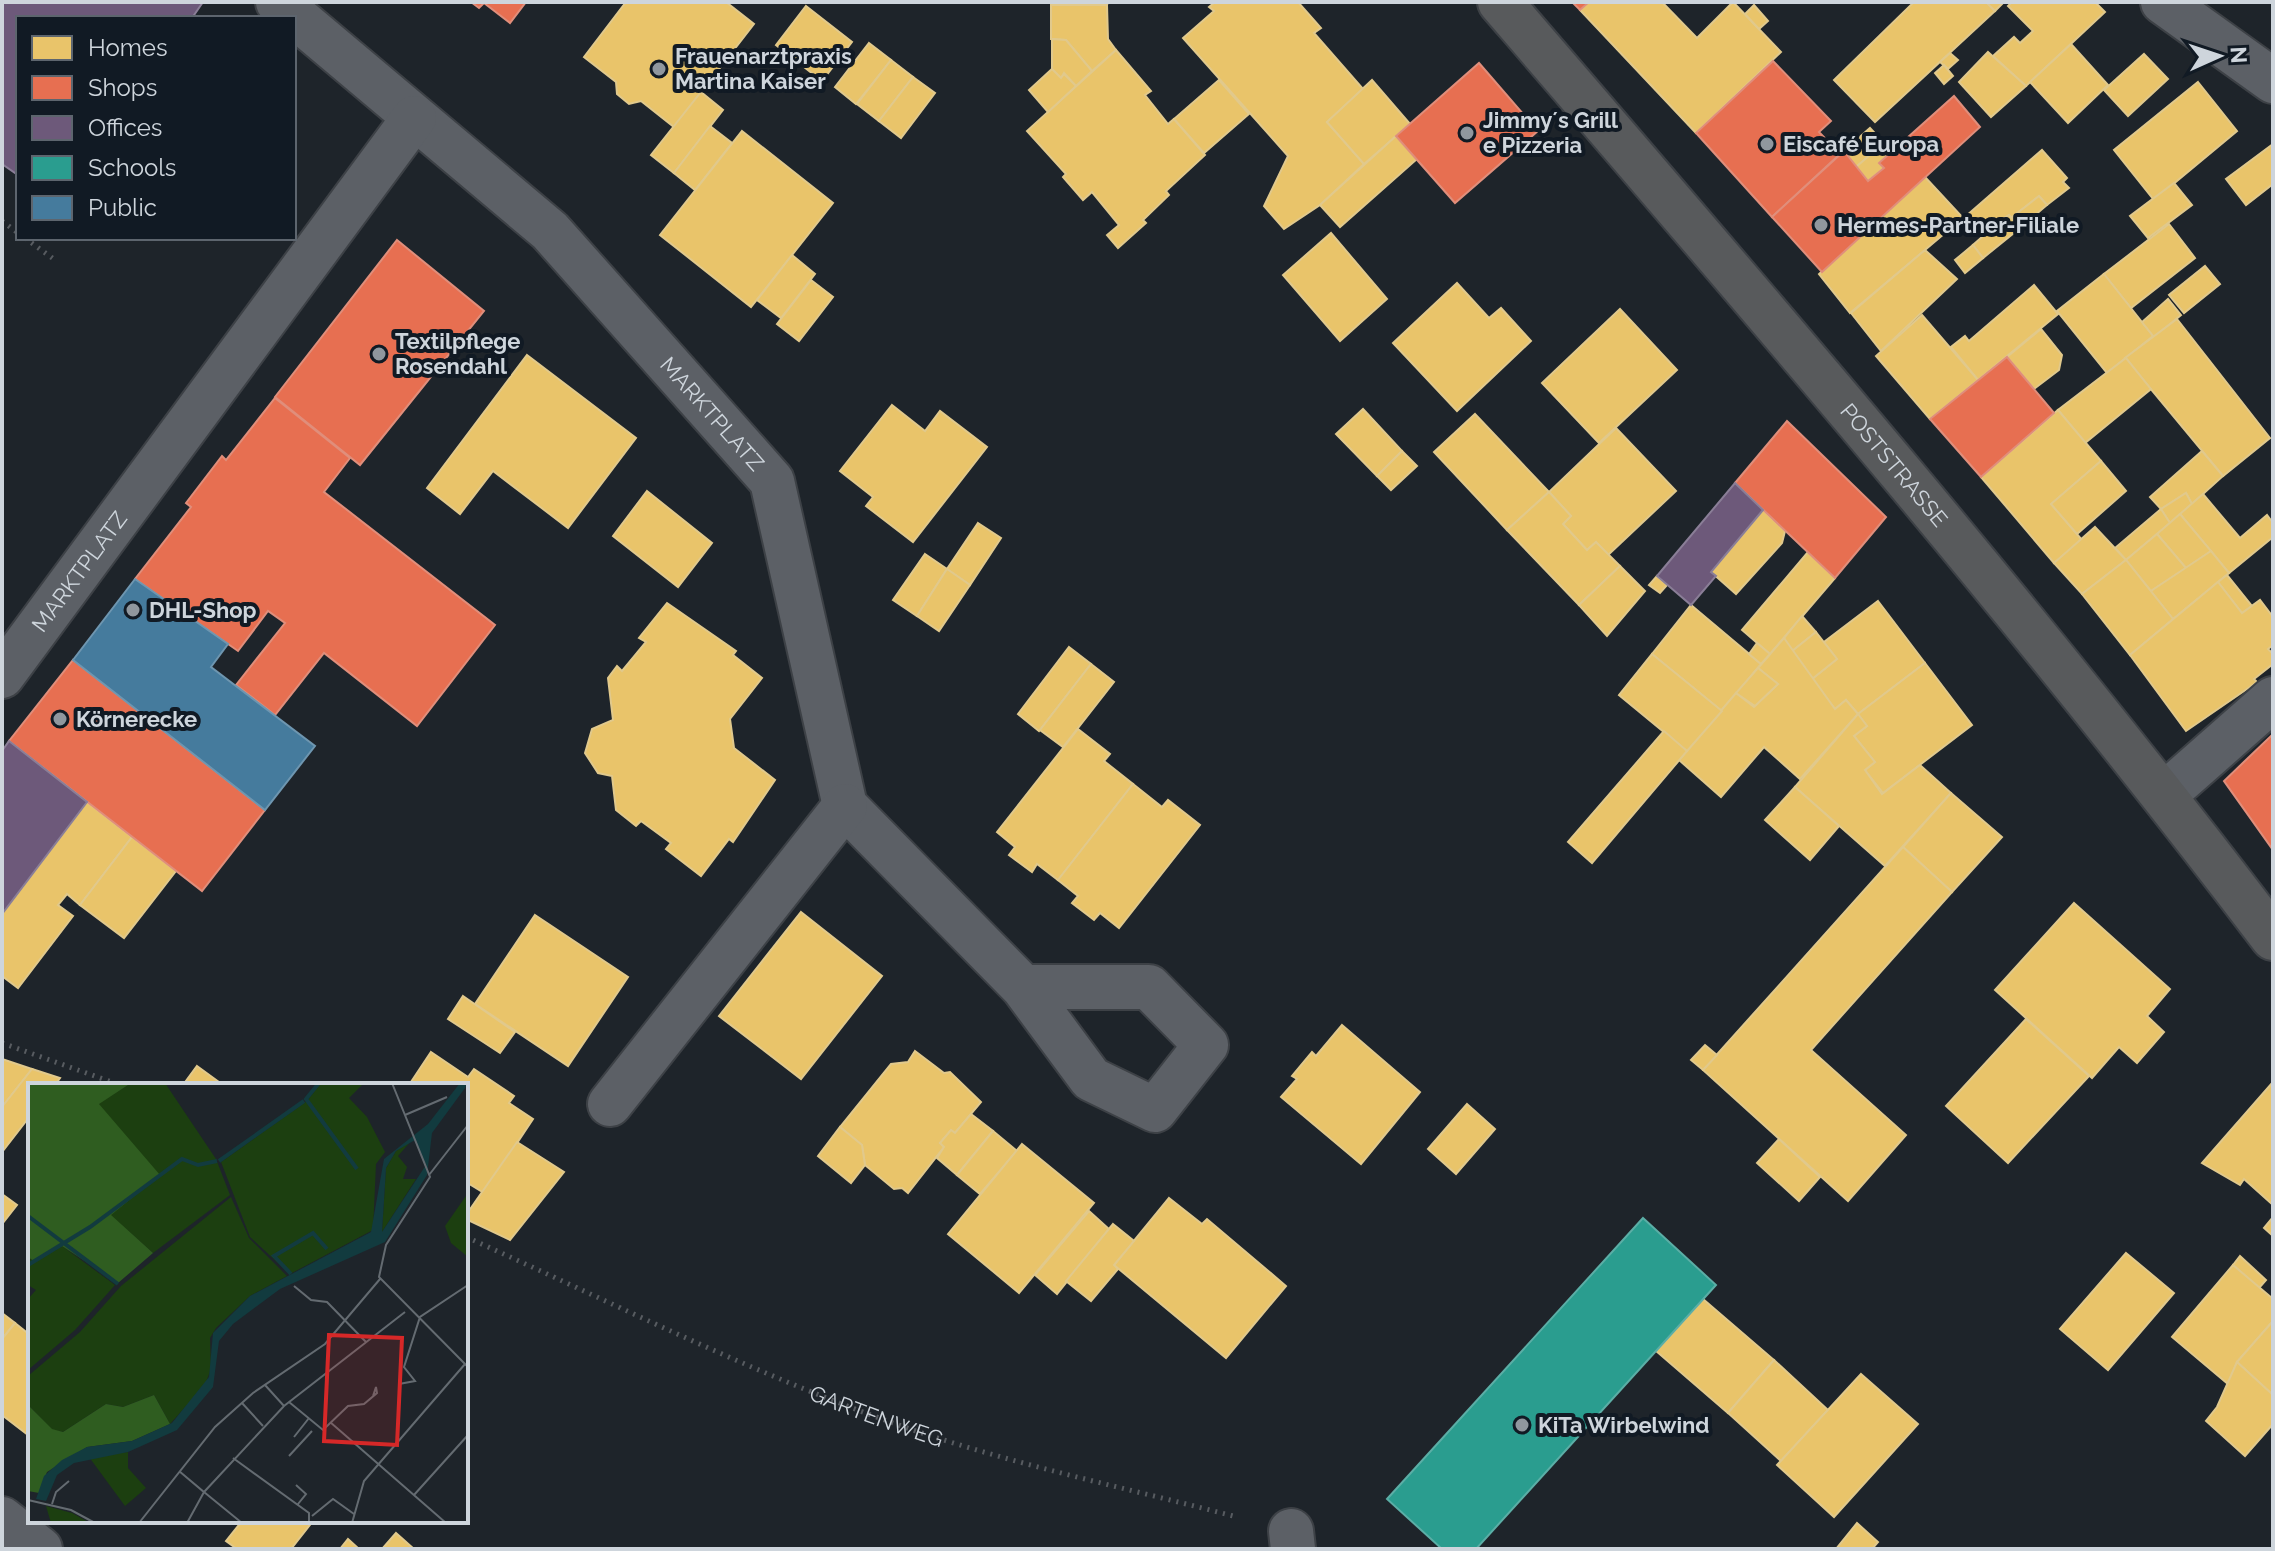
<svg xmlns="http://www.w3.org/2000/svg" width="2275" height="1551" viewBox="0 0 2275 1551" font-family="Raleway,sans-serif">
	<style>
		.homes { fill: #e9c46a; stroke: #e1c98c; stroke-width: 2 }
		.shops { fill: #e76f51; stroke: #e08e7b; stroke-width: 2 }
		.offices { fill: #6d597a; stroke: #8a7e97; stroke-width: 2 }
		.schools { fill: #2a9d8f; stroke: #5baea6; stroke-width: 2 }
		.public { fill: #457b9d; stroke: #6e96b0; stroke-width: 2 }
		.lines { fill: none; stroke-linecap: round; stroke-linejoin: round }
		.street-casing { stroke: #3d4146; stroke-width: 48 }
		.secondary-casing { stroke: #3d4146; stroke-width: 48 }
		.path { stroke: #585c61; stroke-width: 5; stroke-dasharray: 2 6; stroke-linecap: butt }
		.street { stroke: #5c6066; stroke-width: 44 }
		.secondary { stroke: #585a5c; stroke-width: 44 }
		.poi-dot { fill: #90979e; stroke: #111a24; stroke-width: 3 }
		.labels { text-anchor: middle; stroke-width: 8; stroke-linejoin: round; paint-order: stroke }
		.poi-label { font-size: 22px; font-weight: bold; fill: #ced5dc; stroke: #111a24; text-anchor: start }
		.street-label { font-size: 22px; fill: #ced5dc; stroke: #111a24 }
		.inset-river { fill: none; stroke: #123b3f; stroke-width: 4 }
		.inset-road { fill: none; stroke: #646b71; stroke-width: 2 }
		.view { fill: #d62828; fill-opacity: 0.15; stroke: #d62828; stroke-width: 4 }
		.inset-edge { fill: none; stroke: #ced5dc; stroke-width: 4 }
	</style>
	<rect width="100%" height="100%" fill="#1e242a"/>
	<g class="homes">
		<polygon points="626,2 726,2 754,24 674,127 641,101 629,104 617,94 616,82 584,57"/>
		<polygon points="1075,2 1108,2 1107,5 1075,5"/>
		<polygon points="1215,2 1298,2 1321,28 1314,33 1363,89 1327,122 1364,164 1320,205 1284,229 1264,206 1288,156 1183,38 1214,11 1209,7"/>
		<polygon points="1589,2 1662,2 1697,38 1733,2 1781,52 1696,133 1580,10"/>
		<polygon points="1914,2 1986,2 1995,11 1875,122 1834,80"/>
		<polygon points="1986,2 2004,2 1995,11"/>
		<polygon points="2012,2 2095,2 2105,12 2026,86 1993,56 2014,37 2020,43 2033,31 2008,6"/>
		<polygon points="1051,5 1107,5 1108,39 1116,50 1092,71 1066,40 1051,39"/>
		<polygon points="1754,5 1768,21 1759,29 1745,14"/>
		<polygon points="806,6 852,42 822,81 776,45"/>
		<polygon points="1052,39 1066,40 1092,71 1076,86 1064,73 1061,78 1052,69"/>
		<polygon points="869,43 891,60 856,104 835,87"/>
		<polygon points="2071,44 2108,85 2068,123 2030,82"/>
		<polygon points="1116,50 1151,91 1145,95 1168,124 1174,119 1205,155 1166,191 1169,195 1143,220 1146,223 1118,248 1107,235 1119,225 1092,192 1083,200 1063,177 1066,174 1027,131"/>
		<polygon points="1988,52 2026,86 1991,117 1959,82"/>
		<polygon points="1950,53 1958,60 1948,69 1940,62"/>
		<polygon points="2144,54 2168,79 2128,116 2104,90"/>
		<polygon points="891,60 913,77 879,121 857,104"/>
		<polygon points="1944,65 1953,76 1944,84 1935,73"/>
		<polygon points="1052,69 1061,78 1064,74 1076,86 1048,112 1029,90"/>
		<polygon points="913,77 935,93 901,138 879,121"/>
		<polygon points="1219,80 1249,114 1204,153 1174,119"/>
		<polygon points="1372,80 1410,124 1364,164 1327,122"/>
		<polygon points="2198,82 2237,131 2154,200 2114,150"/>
		<polygon points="701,92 723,110 674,173 651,155"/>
		<polygon points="710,126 732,143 695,190 674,173"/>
		<polygon points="1870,128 1884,143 1856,167 1844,151"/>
		<polygon points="742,131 833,203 751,307 660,235"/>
		<polygon points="1396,136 1417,159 1340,227 1320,205"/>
		<polygon points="1884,143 1891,152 1879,163 1884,168 1868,181 1856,167"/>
		<polygon points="2273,144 2273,184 2246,205 2226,179"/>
		<polygon points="2042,150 2067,178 2063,182 2069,188 2047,205 2039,196 2011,218 2009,215 1981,232 1966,216"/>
		<polygon points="1925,177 1963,218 1850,313 1819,274"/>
		<polygon points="2174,183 2192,205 2148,238 2130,216"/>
		<polygon points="2039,196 2047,205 2020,228 2011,218"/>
		<polygon points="2009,215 2020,228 1983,258 1973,245 1990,230 1988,228"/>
		<polygon points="2169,224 2195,258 2131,308 2104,274"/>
		<polygon points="1331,233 1387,299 1340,341 1283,275"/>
		<polygon points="1973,245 1983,258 1965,273 1955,260"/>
		<polygon points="1925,250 1957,279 1881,351 1851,313"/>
		<polygon points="792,255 815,274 781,318 757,300"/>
		<polygon points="2205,266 2220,284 2184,313 2169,295"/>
		<polygon points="2104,274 2153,336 2107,373 2057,311"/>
		<polygon points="811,280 833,297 799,341 777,324"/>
		<polygon points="1457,283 1489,318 1501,308 1531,341 1457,411 1393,343"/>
		<polygon points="2034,285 2058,314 1978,380 1951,347 1965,336 1969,341"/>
		<polygon points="2168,299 2181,315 2154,337 2142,322"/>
		<polygon points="1620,309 1677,370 1599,443 1542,383"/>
		<polygon points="1922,315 1978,380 1930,419 1876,356"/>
		<polygon points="2177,319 2270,438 2223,476 2125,358"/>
		<polygon points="2041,329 2062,355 2059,370 2034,389 2007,357"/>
		<polygon points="527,355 636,438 568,528 493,471 460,514 427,488"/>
		<polygon points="2126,358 2151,389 2085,443 2058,410"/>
		<polygon points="892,405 925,431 940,411 987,447 913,542 866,506 873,497 840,471"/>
		<polygon points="1363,409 1402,451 1377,476 1336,434"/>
		<polygon points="2058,410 2101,461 2051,504 2082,540 2054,563 1981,477"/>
		<polygon points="1475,414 1549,492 1507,530 1434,452"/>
		<polygon points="1616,428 1676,491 1608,555 1596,542 1587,550 1563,524 1571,516 1549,492"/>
		<polygon points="1402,451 1417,466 1391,490 1377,476"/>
		<polygon points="2202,451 2223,476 2192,504 2186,493 2161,509 2150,497"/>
		<polygon points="2101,461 2126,491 2077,534 2051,504"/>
		<polygon points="647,491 712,543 678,587 613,536"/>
		<polygon points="1549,492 1571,516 1563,524 1587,550 1596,542 1620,566 1579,605 1507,530"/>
		<polygon points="2186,493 2192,504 2170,523 2161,509"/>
		<polygon points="2203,494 2240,538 2267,515 2273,523 2273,537 2229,573 2180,514"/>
		<polygon points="2161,509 2170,523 2126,560 2115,548"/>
		<polygon points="1763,510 1785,531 1782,543 1736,594 1711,572"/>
		<polygon points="2180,514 2211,551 2186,568 2157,534"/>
		<polygon points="978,523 1001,538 970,585 947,569"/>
		<polygon points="2095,527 2126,560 2082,594 2054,563"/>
		<polygon points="2157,534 2186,568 2151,591 2126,560"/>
		<polygon points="2211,551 2229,573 2173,619 2151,591"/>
		<polygon points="1808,552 1835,578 1770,654 1742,630"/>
		<polygon points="925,554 947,569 917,616 893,600"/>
		<polygon points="2126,560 2173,619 2130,655 2082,594"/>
		<polygon points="1620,566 1645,591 1607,636 1579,605"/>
		<polygon points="947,569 970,585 939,631 917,616"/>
		<polygon points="2227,575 2252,606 2242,613 2218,582"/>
		<polygon points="1657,576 1667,585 1660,593 1649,585"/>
		<polygon points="2218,582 2242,613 2260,600 2273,617 2273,645 2268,649 2273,654 2273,664 2254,679 2257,682 2186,731 2130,655"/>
		<polygon points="1878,601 1925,663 1858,714 1846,700 1835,709 1812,679 1837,659 1824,642"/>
		<polygon points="667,603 736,651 733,655 762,678 730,719 734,748 775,780 733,842 729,839 701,876 666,849 671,843 641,821 636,826 616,810 612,776 598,773 585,753 592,729 613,720 608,678 617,666 622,671 646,642 639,638"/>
		<polygon points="1691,605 1761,664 1722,711 1652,654"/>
		<polygon points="1802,616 1816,632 1791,652 1784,638"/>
		<polygon points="1816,632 1837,659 1812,679 1791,652"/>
		<polygon points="1784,638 1835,709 1846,700 1858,714 1800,779 1764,747 1721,797 1679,760 1736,693 1754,707 1778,684 1758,668"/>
		<polygon points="1757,643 1770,654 1761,664 1749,654"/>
		<polygon points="1069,647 1091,664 1039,731 1018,714"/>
		<polygon points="1652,654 1722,711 1687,751 1619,695"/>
		<polygon points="1925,663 1972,725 1883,793 1865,770 1875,762 1854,736 1867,726 1858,714"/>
		<polygon points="1091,664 1114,682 1063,747 1040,730"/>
		<polygon points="1758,668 1778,684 1755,706 1736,693"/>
		<polygon points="1858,714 1867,726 1854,736 1875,762 1865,770 1882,794 1920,765 1951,793 1885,866 1795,787"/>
		<polygon points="1078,729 1110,754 1104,761 1133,784 1058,880 1037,864 1032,872 1009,855 1015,847 997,832"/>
		<polygon points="1664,731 1687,751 1592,863 1568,842"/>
		<polygon points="1133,784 1162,807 1168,800 1200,825 1119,928 1100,913 1094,920 1072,903 1078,896 1058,880"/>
		<polygon points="1795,787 1839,826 1810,860 1765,820"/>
		<polygon points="1951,793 2002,837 1952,892 1903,847"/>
		<polygon points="87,802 132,837 80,905 67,894 58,905 73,916 18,988 2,976 2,914"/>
		<polygon points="132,837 176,871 124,938 80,905"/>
		<polygon points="1903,847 1952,892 1811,1050 1906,1135 1848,1201 1703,1070"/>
		<polygon points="2074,903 2170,989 2147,1016 2164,1032 2137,1063 2119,1047 2092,1078 1995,990"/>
		<polygon points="801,912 882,976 801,1079 719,1016"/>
		<polygon points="535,915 628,977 568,1066 475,1004"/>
		<polygon points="463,996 515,1032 500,1053 448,1019"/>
		<polygon points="2026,1019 2089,1076 2008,1163 1946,1106"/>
		<polygon points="1342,1025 1420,1092 1361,1164 1281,1097 1297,1079 1292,1076 1312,1052 1316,1056"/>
		<polygon points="1705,1045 1717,1055 1703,1070 1691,1060"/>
		<polygon points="915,1051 944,1073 950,1072 981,1102 955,1133 951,1130 940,1143 944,1147 908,1193 902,1188 894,1189 865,1165 862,1145 840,1127 891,1064 908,1062"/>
		<polygon points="431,1052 468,1077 474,1069 514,1096 509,1103 533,1119 484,1193 466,1182 466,1085 409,1085"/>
		<polygon points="2,1059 32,1069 2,1107"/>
		<polygon points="197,1066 223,1085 183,1085"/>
		<polygon points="32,1069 60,1078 55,1085 30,1085 30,1116 2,1152 2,1107"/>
		<polygon points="2273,1082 2273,1205 2244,1179 2240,1185 2202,1163"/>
		<polygon points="1467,1104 1495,1129 1456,1174 1428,1149"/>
		<polygon points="971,1114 993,1131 957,1175 937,1158 944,1147 940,1143 951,1130 955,1133"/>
		<polygon points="840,1127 862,1145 865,1165 851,1183 818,1156"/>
		<polygon points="993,1131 1017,1151 980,1194 957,1175"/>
		<polygon points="1779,1139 1820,1177 1799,1201 1757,1163"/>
		<polygon points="517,1142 564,1172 510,1240 466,1219 466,1215"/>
		<polygon points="1022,1144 1094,1203 1019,1293 948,1234"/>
		<polygon points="2,1194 17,1205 2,1224"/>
		<polygon points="1169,1198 1202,1224 1207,1219 1286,1286 1226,1358 1114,1265"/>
		<polygon points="1089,1211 1109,1229 1057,1294 1035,1275"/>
		<polygon points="2273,1217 2273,1236 2264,1228"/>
		<polygon points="1113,1224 1134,1241 1114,1265 1118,1269 1091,1301 1066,1281"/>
		<polygon points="2126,1253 2174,1293 2108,1370 2060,1329"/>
		<polygon points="2240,1256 2266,1280 2259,1288 2233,1265"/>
		<polygon points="2233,1265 2273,1299 2273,1321 2237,1362 2228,1384 2172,1337"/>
		<polygon points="1703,1299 1774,1360 1728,1413 1656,1351"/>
		<polygon points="2,1313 15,1323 2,1339"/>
		<polygon points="2273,1321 2273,1395 2237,1362"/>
		<polygon points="15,1323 30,1335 28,1435 2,1415 2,1339"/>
		<polygon points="1774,1360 1828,1410 1781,1461 1728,1413"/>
		<polygon points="2237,1362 2273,1395 2273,1424 2245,1456 2206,1421 2217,1407"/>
		<polygon points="1861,1374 1918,1424 1834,1517 1777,1465"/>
		<polygon points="242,1521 313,1521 291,1549 237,1549 226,1541"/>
		<polygon points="1857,1523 1878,1542 1872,1549 1836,1549"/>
		<polygon points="396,1533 414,1549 382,1549"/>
		<polygon points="348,1539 359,1549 340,1549"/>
	</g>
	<g class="shops">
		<polygon points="471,2 526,2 510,23 484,3 479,8"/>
		<polygon points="1572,2 1589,2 1580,10"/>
		<polygon points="1773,61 1831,121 1819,132 1840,154 1772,217 1696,133"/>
		<polygon points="1479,63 1538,131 1455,203 1396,136"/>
		<polygon points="1954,96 1980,127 1822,272 1772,217 1844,151 1868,181 1884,168 1879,163"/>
		<polygon points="397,240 484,311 360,465 275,397"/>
		<polygon points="2007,357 2054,413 1981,477 1930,419"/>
		<polygon points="275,398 350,458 324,492 495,625 417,726 324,653 275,715 236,685 285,623 268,611 238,651 135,579 191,507 186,503 222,456 226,460"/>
		<polygon points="1787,421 1886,517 1835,578 1735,483"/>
		<polygon points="73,660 265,810 202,891 9,741"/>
		<polygon points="2273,734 2273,850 2224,781"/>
	</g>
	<g class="offices">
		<polygon points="2,2 203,2 192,18 18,18 18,175 2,164"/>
		<polygon points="1735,483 1763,510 1711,572 1716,576 1691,605 1657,576"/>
		<polygon points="9,741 87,802 2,914 2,751"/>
	</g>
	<polygon class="schools" points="1643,1218 1716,1285 1476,1549 1442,1549 1387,1499"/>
	<polygon class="public" points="135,579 228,644 211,667 315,746 265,810 73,660"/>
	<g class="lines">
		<defs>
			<g id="street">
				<path id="s2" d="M278 2 550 231 772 481 845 806 1023 987 1091 1079 1155 1110 1206 1045 1149 987H1023"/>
				<polyline points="2163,2 2273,81"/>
				<path id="s3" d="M2 676 414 118"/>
				<polyline points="2164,795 2273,699"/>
				<polyline points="610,1104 845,806"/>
				<polyline points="2,1519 40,1549"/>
				<polyline points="1291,1531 1293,1549"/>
			</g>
			<g id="secondary">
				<path id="s4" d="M1500 2C1764 309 2028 615 2273 938"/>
			</g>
		</defs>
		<use href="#street" class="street-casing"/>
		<use href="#secondary" class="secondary-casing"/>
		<g class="path">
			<polyline points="2,221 18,233"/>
			<polyline points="25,238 55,260"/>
			<polyline points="2,1043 120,1085"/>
			<path id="s1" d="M466 1237C607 1300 747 1371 893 1423 1005 1463 1123 1487 1237 1517"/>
		</g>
		<use href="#street" class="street"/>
		<use href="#secondary" class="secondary"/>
	</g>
	<g class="poi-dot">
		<circle cx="659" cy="69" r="8"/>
		<circle cx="1467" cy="133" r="8"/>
		<circle cx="1767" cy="144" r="8"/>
		<circle cx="1821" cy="225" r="8"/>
		<circle cx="379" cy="354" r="8"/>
		<circle cx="133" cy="610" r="8"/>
		<circle cx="60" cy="719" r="8"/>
		<circle cx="1522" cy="1425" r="8"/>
	</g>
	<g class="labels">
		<g class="poi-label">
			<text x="675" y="64">Frauenarztpraxis<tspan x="675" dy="25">Martina Kaiser</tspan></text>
			<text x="1483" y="128">Jimmy´s Grill<tspan x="1483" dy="25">e Pizzeria</tspan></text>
			<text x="1783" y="152">Eiscafé Europa</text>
			<text x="1837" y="233">Hermes-Partner-Filiale</text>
			<text x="395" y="349">Textilpflege<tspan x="395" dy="25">Rosendahl</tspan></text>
			<text x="149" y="618">DHL-Shop</text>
			<text x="76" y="727">Körnerecke</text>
			<text x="1538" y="1433">KiTa Wirbelwind</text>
		</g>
		<g class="street-label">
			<text dy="8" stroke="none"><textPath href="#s2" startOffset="600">MARKTPLATZ</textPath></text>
			<text dy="8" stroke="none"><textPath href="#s4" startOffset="608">POSTSTRASSE</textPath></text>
			<text dy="8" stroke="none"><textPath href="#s3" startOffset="130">MARKTPLATZ</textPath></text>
			<text dy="8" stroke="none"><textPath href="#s1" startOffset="448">GARTENWEG</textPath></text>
		</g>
	</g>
	<g transform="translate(28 1083)">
		<rect width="440" height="440" fill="#1e242a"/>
		<path d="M103 0H137L188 76 202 112 125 170 82 132 71 20ZM293 0H336L321 15 339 34 357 69 348 81 345 147 262 191 222 154 193 79 279 18ZM383 58 370 73 379 84 375 96H388L354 149 358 85 368 68ZM440 110V174L423 160 417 143ZM203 114 221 155 259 193 222 213 188 245 182 255 183 286 177 302 142 341 126 312 95 324 78 321 35 349 24 347 0 322V293L52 249 93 203ZM34 163 87 202 47 247 0 287V216L8 207 0 202V174L7 179ZM100 369V385L118 405 97 423 61 374ZM18 423 44 430 62 440H23Z" fill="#1c3f10"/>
		<path d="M0 0H103L71 21 132 92 83 132 125 170 90 200 34 163 7 179 0 174ZM126 312 142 341 104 358 59 364 19 389 11 410 0 408V322L24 346 35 349 78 321 95 324Z" fill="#2f5d20"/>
		<path d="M432 0H439L437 5 404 50 399 92 357 159 252 206 205 241 191 258 185 304 149 347 100 369 46 380 29 392 18 418 8 416 16 393 34 377 59 364 104 358 144 340 181 294 185 250 222 213 343 149 356 76 400 41ZM387 57 398 82 354 149 358 85 368 68Z" fill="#123b3f" fill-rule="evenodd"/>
		<path class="inset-river" d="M291 0 278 16 329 86M191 78 276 18M0 133 90 201M0 182 62 144 154 76 170 82 189 78M263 191 246 173 285 150 299 166"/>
		<path class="inset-road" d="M364 0 402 94 358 162 351 194 440 284M377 32 419 14M401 92 440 42M266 203 283 217 299 219 338 259M371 301 387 298 376 284 392 234 440 202M237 302 256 323M261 319 295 347 320 323 336 321 349 310 348 304 345 313M214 320 235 343M302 339 418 440M266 354 281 335M261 373 284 348M205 375 281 430V440M151 388 176 409 256 323 377 229M268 402 278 411 270 421M386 412 440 352M0 417 43 427 67 440M24 421 28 409 41 398M284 433 305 416 326 431M111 440 187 344 225 310 297 261 352 196M159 440 176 409 214 440M324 440 336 398 437 281"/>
		<path class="view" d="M301 252 374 255 369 362 296 358Z"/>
		<rect width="440" height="440" class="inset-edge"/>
	</g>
	<rect width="2275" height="1551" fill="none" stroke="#ced5dc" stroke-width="8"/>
	<rect x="16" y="16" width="280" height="224" fill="#111a24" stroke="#5d656e" stroke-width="2"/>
	<rect x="32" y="36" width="40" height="24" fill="#e9c46a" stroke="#5d656e" stroke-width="2"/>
	<text x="88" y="56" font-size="24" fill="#ced5dc">Homes</text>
	<rect x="32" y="76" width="40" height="24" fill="#e76f51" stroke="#5d656e" stroke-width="2"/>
	<text x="88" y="96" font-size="24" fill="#ced5dc">Shops</text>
	<rect x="32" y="116" width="40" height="24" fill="#6d597a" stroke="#5d656e" stroke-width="2"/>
	<text x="88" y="136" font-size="24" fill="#ced5dc">Offices</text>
	<rect x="32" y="156" width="40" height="24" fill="#2a9d8f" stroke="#5d656e" stroke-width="2"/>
	<text x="88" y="176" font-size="24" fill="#ced5dc">Schools</text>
	<rect x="32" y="196" width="40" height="24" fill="#457b9d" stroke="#5d656e" stroke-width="2"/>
	<text x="88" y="216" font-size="24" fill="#ced5dc">Public</text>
	<g transform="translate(2219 56) rotate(87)" stroke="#111a24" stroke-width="6" paint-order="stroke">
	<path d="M0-6L14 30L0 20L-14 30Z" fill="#ced5dc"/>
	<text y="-12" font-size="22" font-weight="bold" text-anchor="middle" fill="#ced5dc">N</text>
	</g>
</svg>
